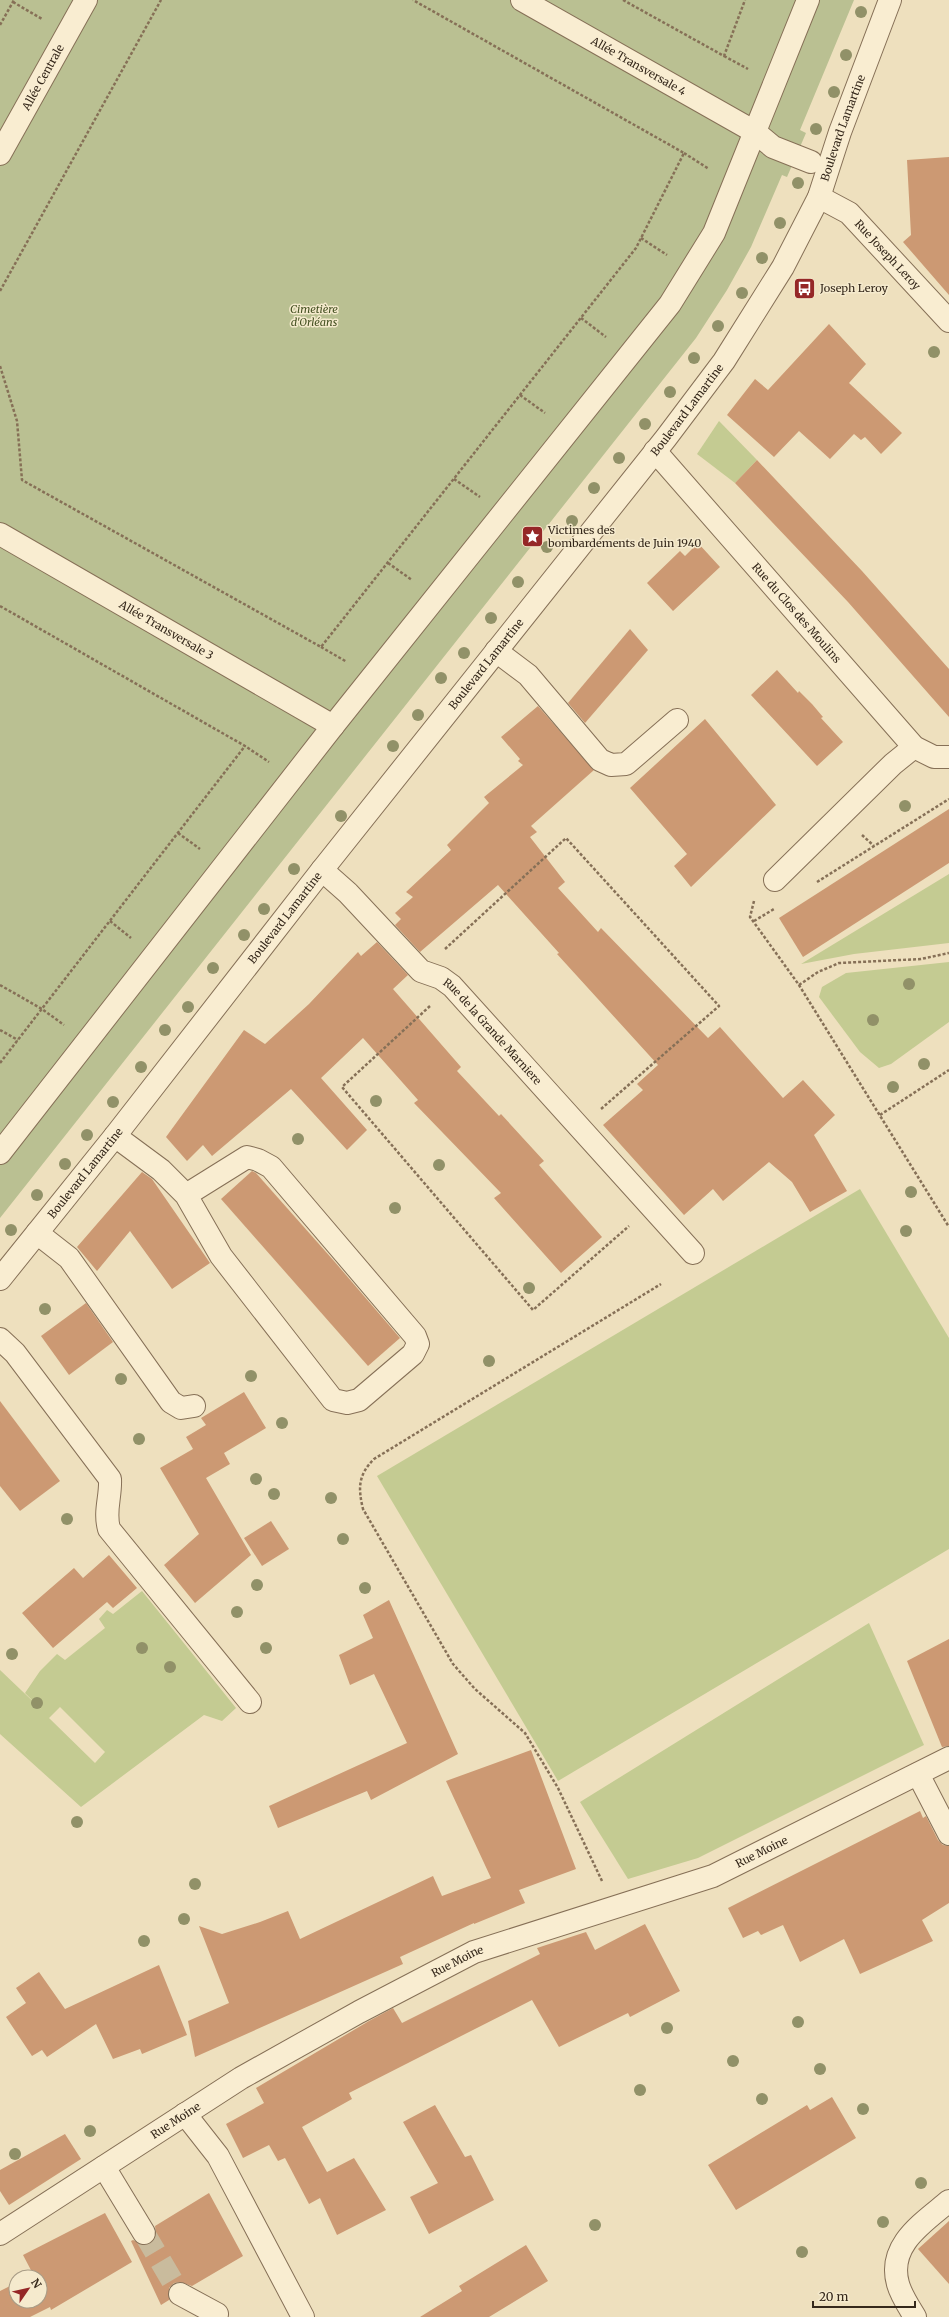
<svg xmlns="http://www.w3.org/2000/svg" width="949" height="2317" viewBox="0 0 949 2317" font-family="Merriweather,serif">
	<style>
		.green { fill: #c4cb92; fill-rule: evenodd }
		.cemetery { fill: #bac092 }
		.building { fill: #cc9973 }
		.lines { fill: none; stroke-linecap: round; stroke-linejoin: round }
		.minor-tunnel { stroke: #c9bb9d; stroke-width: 22; stroke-dasharray: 22 11; stroke-linecap: butt }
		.minor-casing { stroke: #867057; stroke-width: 24 }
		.path { stroke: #867057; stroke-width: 2.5; stroke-dasharray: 3 2; stroke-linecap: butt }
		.minor { stroke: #f9edd1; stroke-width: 22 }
		.tree { fill: #919168 }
		.labels { text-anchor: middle; stroke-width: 3; stroke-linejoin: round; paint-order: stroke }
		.street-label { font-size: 11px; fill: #35281b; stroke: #f5eacd }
		.poi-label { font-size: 11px; fill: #35281b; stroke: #f5eacd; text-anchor: start }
		.park-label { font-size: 11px; font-style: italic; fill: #455122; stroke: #f5eacd }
	</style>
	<rect width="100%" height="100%" fill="#eee0be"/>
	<g class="green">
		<polygon points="719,421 757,460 735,483 697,454"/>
		<polygon points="949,874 949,943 854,954 801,964"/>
		<polygon points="949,962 949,1022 891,1064 879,1068 860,1052 819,997 822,987 846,973"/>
		<polygon points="860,1189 949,1338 949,1549 558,1781 377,1476"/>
		<path d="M142 1591 236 1708 222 1721 204 1715 81 1807 0 1734V1670L42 1710 25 1693 40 1671 57 1654 65 1660 105 1628 99 1619 107 1610 113 1614ZM60 1707 105 1752 95 1763 49 1718Z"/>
		<polygon points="869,1623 924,1745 698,1858 628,1879 580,1802"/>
	</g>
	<polygon class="cemetery" points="0,0 854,0 800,130 806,133 787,177 782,175 751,247 727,290 696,338 0,1218"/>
	<g class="building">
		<polygon points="949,157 949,295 903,242 911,235 907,160"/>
		<polygon points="829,324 866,364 849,383 902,433 881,454 865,437 861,440 854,434 830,459 799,431 774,457 727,415 755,379 768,390"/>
		<polygon points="757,460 862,571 949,669 949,717 848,602 735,483"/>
		<polygon points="698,543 720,567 673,611 647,583 680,551 685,556"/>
		<polygon points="630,629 648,650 585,723 568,703"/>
		<polygon points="777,670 798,693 799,691 812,704 823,717 821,718 843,742 817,766 751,695"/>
		<polygon points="538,706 594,770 531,826 537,832 530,837 565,882 558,888 598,932 601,928 708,1038 720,1027 783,1098 803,1080 835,1115 814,1135 847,1191 810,1212 792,1182 769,1162 723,1201 713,1189 684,1215 603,1125 643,1090 637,1084 658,1065 557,954 559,953 498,885 420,952 395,925 401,919 395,913 413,897 406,892 451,850 447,845 489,803 484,797 523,765 518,761 520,759 501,737"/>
		<polygon points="705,719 776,805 691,887 674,866 687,854 630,788"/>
		<polygon points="949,809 949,863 803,957 779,918"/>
		<polygon points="377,942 408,975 393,989 461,1067 457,1071 499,1116 501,1114 544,1161 539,1165 602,1237 561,1273 494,1198 501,1193 414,1103 418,1100 363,1038 321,1078 367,1130 347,1150 291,1089 212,1156 203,1145 187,1161 166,1137 244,1030 265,1044 309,1004 358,952 361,956"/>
		<polygon points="252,1171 256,1173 334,1261 400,1338 368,1366 221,1199"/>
		<polygon points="142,1172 152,1179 210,1263 172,1289 130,1231 97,1271 77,1247"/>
		<polygon points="86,1303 113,1342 69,1375 41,1336"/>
		<polygon points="244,1392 266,1428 224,1453 230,1464 206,1478 251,1555 195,1603 164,1565 199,1534 160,1468 193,1449 186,1437 206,1425 201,1418"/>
		<polygon points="0,1401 60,1481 20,1511 0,1486"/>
		<polygon points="271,1521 289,1549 262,1566 244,1538"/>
		<polygon points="109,1555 137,1588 113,1608 107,1602 53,1648 22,1613 74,1568 83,1578"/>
		<polygon points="389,1600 458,1754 371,1800 367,1791 278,1828 269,1806 407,1743 374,1674 350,1685 339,1655 373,1638 363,1615"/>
		<polygon points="949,1639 949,1746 942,1747 907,1661"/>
		<polygon points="531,1750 576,1869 519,1890 525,1903 474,1924 474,1923 400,1957 403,1964 195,2057 188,2021 229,2003 199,1926 222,1934 260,1922 288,1911 300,1939 433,1876 442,1896 491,1878 446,1781"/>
		<polygon points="920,1811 923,1818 926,1816 938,1840 943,1845 949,1846 949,1903 922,1920 933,1941 860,1974 844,1939 800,1962 783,1925 761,1935 758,1931 743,1938 728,1908"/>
		<polygon points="645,1924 680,1991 630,2017 628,2013 559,2047 532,2000 349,2093 352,2099 302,2127 327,2172 354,2158 386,2210 337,2235 320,2198 309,2204 285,2158 278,2161 269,2145 243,2158 226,2124 264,2103 256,2088 369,2021 393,2008 402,2023 540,1954 537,1948 586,1932 595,1950"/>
		<polygon points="159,1965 187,2035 142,2054 140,2049 113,2059 96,2024 47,2057 42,2050 32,2056 6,2017 26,2003 16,1988 39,1972 65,2009"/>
		<polygon points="832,2097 856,2138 736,2210 708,2165 807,2105 810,2110"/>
		<polygon points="435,2105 465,2157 471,2155 494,2200 429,2234 410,2197 438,2183 403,2122"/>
		<polygon points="65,2134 81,2159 9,2205 0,2191 0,2170"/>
		<polygon points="209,2193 243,2256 192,2286 180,2282 174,2283 169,2288 169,2300 161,2305 131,2241 133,2240 144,2245 151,2243 156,2233 155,2226"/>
		<polygon points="105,2213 132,2262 51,2310 50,2307 30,2317 0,2317 0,2291 16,2283 16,2301 40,2301 40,2277 28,2277 33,2274 23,2255"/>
		<polygon points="949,2221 949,2284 918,2249"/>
		<polygon points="526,2245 548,2281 489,2317 420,2317 462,2291 459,2286"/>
	</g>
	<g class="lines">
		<polyline class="minor-tunnel" points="144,2233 180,2294"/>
		<defs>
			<g id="minor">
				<path id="s1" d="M522 0 755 132 773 147 811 162"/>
				<path id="s2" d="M0 154 86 0"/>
				<path id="s3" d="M819 197 849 213 949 321"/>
				<path id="s4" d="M655 451 914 747 934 757H949"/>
				<path id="s5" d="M0 534 333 726"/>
				<polyline points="496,651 528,675 600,760 611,765 626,764 677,720"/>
				<path id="s6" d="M322 870 348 893 421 971 441 978 452 986 693 1253"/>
				<polyline points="775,880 893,764 914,747"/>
				<polyline points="115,1136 161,1170 186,1195 221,1256 333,1400 347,1403 359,1400 413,1354 418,1344 415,1336 271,1167 258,1160 247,1157 186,1195"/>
				<polyline points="0,1153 333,726 670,304 714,233 808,0"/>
				<polyline points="37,1233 69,1258 171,1402 181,1408 194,1406"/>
				<path id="s7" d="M0 1279 115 1136 322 870 666 438 724 361 783 267 819 197 840 132 890 0"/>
				<path d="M0 1339 15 1353 110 1479C111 1497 104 1511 109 1529L250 1702"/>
				<polyline points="918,1774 949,1834"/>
				<polyline points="185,2114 218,2156 303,2317"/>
				<polyline points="104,2167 144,2233"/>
				<path id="s8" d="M0 2234 241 2078 359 2012 474 1952 713 1876 949 1758"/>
				<polyline points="180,2294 217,2314"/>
				<path d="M915 2317C909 2307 901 2295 898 2284 887 2245 923 2223 949 2201"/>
			</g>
		</defs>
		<use href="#minor" class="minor-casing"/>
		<g class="path">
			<polyline points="623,0 724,56 745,0"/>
			<polyline points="13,2 42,19"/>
			<polyline points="0,25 14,0"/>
			<polyline points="724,56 748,69"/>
			<polyline points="684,153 709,169"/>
			<polyline points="641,238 667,255"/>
			<polyline points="0,291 161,0"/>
			<polyline points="581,318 606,337"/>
			<polyline points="0,366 17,421 22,480 321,647 636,248 684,153 413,0"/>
			<polyline points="520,395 545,413"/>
			<polyline points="454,479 480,497"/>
			<polyline points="388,563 412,580"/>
			<polyline points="0,606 245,746 269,762"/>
			<polyline points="321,647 347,662"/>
			<polyline points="178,833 200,849"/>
			<polyline points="862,835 874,846"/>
			<polyline points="817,882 949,799"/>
			<polyline points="754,901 750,917 799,985 949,1227"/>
			<polyline points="110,921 131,938"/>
			<polyline points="754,921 774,909"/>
			<polyline points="445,949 566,838 719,1006 601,1109"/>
			<polyline points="0,985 42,1009 64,1025"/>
			<polyline points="799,985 818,972 839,963 921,959 949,953"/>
			<polyline points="430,1006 342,1087 533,1310 629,1226"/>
			<polyline points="0,1030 18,1040"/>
			<polyline points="0,1063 245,746"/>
			<polyline points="880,1115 949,1070"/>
			<path d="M602 1881 558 1788 525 1733 475 1689 453 1664 363 1509C358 1488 358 1475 374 1459L661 1284"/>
		</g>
		<use href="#minor" class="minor"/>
	</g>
	<g class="tree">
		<circle cx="861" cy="12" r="6"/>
		<circle cx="846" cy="55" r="6"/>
		<circle cx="834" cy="92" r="6"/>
		<circle cx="816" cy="129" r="6"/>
		<circle cx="798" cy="183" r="6"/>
		<circle cx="780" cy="223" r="6"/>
		<circle cx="762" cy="258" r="6"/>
		<circle cx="742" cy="293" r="6"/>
		<circle cx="718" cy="326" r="6"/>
		<circle cx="934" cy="352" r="6"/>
		<circle cx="694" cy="358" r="6"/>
		<circle cx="670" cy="392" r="6"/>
		<circle cx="645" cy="424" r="6"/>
		<circle cx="619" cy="458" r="6"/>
		<circle cx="594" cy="488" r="6"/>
		<circle cx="572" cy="521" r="6"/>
		<circle cx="547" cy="547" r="6"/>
		<circle cx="518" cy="582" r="6"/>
		<circle cx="491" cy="618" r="6"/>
		<circle cx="464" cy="653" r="6"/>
		<circle cx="441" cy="678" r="6"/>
		<circle cx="418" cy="715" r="6"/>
		<circle cx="393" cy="746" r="6"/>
		<circle cx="905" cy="806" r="6"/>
		<circle cx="341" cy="816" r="6"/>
		<circle cx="294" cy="869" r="6"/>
		<circle cx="264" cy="909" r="6"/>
		<circle cx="244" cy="935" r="6"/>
		<circle cx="213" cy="968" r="6"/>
		<circle cx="909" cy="984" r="6"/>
		<circle cx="188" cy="1007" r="6"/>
		<circle cx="873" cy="1020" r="6"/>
		<circle cx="165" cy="1030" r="6"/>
		<circle cx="924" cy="1064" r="6"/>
		<circle cx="141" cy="1067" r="6"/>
		<circle cx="893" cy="1087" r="6"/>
		<circle cx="376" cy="1101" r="6"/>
		<circle cx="113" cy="1102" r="6"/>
		<circle cx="87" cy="1135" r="6"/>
		<circle cx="298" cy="1139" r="6"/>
		<circle cx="65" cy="1164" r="6"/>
		<circle cx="439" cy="1165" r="6"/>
		<circle cx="911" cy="1192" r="6"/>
		<circle cx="37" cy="1195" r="6"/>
		<circle cx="395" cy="1208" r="6"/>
		<circle cx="11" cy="1230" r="6"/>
		<circle cx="906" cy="1231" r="6"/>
		<circle cx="529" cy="1288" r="6"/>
		<circle cx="45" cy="1309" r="6"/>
		<circle cx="489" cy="1361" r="6"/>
		<circle cx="251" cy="1376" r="6"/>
		<circle cx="121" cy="1379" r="6"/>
		<circle cx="282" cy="1423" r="6"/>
		<circle cx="139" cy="1439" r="6"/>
		<circle cx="256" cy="1479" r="6"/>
		<circle cx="274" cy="1494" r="6"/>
		<circle cx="331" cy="1498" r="6"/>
		<circle cx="67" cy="1519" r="6"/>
		<circle cx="343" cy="1539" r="6"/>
		<circle cx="257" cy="1585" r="6"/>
		<circle cx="365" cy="1588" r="6"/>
		<circle cx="237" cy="1612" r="6"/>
		<circle cx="142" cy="1648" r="6"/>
		<circle cx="266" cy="1648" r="6"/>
		<circle cx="12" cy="1654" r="6"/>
		<circle cx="170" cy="1667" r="6"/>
		<circle cx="37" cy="1703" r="6"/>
		<circle cx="77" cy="1822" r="6"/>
		<circle cx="195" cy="1884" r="6"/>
		<circle cx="184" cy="1919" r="6"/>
		<circle cx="144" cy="1941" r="6"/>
		<circle cx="798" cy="2022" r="6"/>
		<circle cx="667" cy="2028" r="6"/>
		<circle cx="733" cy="2061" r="6"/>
		<circle cx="820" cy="2069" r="6"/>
		<circle cx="640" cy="2090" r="6"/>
		<circle cx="762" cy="2099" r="6"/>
		<circle cx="863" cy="2109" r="6"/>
		<circle cx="90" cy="2131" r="6"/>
		<circle cx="15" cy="2154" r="6"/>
		<circle cx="921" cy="2183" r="6"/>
		<circle cx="883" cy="2222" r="6"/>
		<circle cx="595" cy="2225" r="6"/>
		<circle cx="802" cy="2252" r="6"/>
	</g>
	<defs>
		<symbol id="bus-square" viewBox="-11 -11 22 22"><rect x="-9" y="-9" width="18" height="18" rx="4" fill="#952727" stroke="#f5eacd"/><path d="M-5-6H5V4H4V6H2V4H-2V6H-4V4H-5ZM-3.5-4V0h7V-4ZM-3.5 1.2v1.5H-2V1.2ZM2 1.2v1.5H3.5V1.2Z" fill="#fff"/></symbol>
		<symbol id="sight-square" viewBox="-11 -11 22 22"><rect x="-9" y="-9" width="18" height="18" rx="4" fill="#952727" stroke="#f5eacd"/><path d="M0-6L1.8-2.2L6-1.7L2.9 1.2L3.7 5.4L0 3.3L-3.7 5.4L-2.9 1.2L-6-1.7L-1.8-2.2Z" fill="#fff"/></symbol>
	</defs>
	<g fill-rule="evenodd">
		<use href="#bus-square" x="792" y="276" width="25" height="25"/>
		<use href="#sight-square" x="520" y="524" width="25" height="25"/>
	</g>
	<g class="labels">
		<g class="street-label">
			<text dy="4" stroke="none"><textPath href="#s1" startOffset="134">Allée Transversale 4</textPath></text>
			<text dy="4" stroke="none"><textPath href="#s2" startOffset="88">Allée Centrale</textPath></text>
			<text dy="4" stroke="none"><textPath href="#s7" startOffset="1432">Boulevard Lamartine</textPath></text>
			<text dy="4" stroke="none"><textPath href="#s3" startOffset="91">Rue Joseph Leroy</textPath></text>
			<text dy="4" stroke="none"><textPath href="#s7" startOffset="1108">Boulevard Lamartine</textPath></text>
			<text dy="4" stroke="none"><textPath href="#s4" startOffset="215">Rue du Clos des Moulins</textPath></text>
			<text dy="4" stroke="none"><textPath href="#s5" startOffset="192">Allée Transversale 3</textPath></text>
			<text dy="4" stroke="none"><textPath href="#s7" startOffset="784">Boulevard Lamartine</textPath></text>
			<text dy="4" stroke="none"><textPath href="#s7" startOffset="460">Boulevard Lamartine</textPath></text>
			<text dy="4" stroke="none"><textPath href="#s6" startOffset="237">Rue de la Grande Marniere</textPath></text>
			<text dy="4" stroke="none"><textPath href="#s7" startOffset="136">Boulevard Lamartine</textPath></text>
			<text dy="4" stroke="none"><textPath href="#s8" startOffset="857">Rue Moine</textPath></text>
			<text dy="4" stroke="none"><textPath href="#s8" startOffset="533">Rue Moine</textPath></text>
			<text dy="4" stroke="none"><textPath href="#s8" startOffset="209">Rue Moine</textPath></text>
		</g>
		<g class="poi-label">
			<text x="820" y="292">Joseph Leroy</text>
			<text x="548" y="534">Victimes des<tspan x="548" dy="13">bombardements de Juin 1940</tspan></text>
		</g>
		<g class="park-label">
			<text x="314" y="313">Cimetière<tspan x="314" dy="13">d'Orléans</tspan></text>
		</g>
	</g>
	<g transform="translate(28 2289) rotate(56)"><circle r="19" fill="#f5eacd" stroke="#a89c86"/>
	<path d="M0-3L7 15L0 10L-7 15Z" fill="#952727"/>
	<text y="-6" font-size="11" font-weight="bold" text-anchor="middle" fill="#35281b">N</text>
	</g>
	<path d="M813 2301v6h102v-6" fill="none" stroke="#35281b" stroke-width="2"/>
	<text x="819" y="2301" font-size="12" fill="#35281b" stroke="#f5eacd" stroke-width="3" paint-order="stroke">20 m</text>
</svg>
